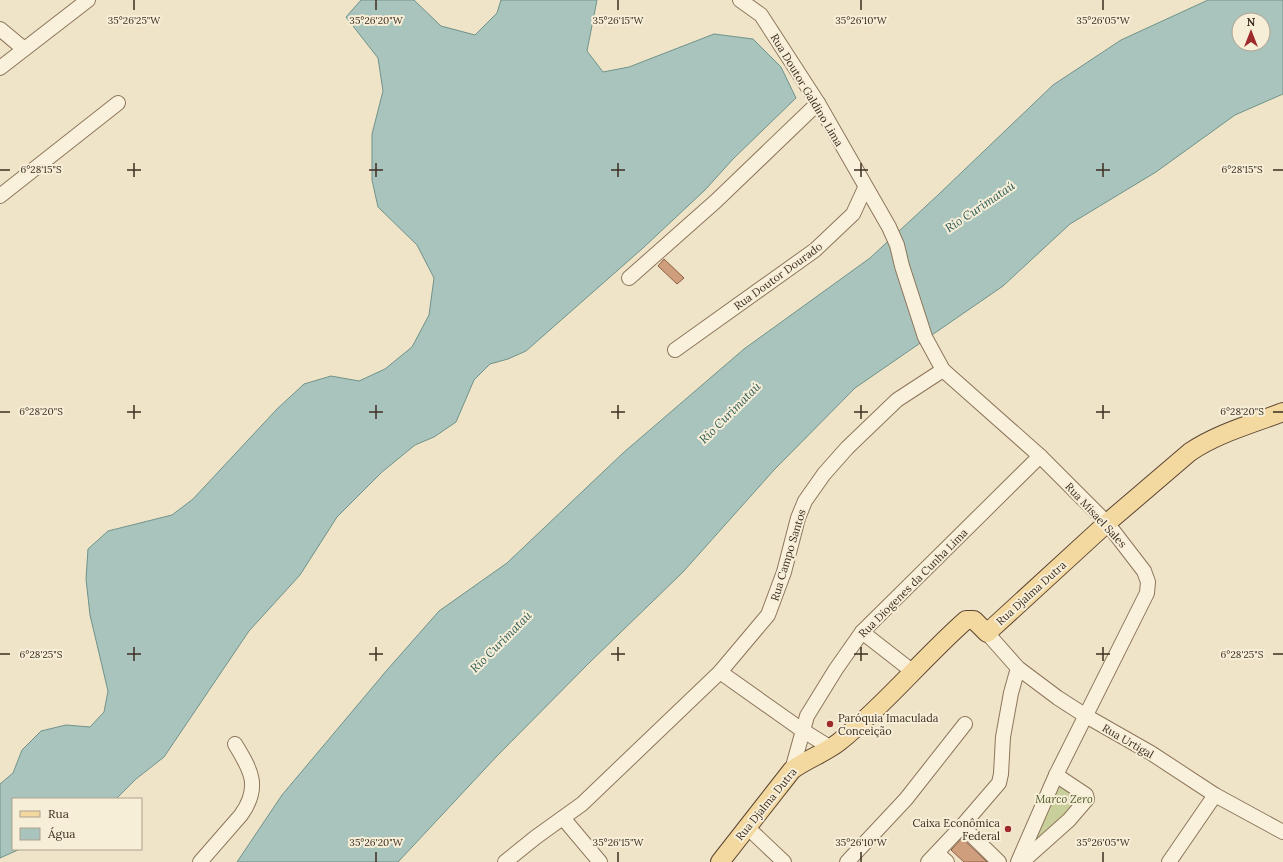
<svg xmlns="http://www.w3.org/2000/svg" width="1283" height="862" viewBox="0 0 1283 862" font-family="Lora,serif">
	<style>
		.green { fill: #c9cf9b }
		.water { fill: #a9c4bc; stroke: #6f938a; fill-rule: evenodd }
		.building { fill: #cf9e7d; stroke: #8d5e41 }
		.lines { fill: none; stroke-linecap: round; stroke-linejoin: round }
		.minor-casing { stroke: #8d765c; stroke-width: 16 }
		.major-casing { stroke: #5b4430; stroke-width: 20 }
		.minor { stroke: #faf1dc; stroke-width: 14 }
		.major { stroke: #f3d8a0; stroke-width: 18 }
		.ticks { fill: none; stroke: #3d2e20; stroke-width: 1.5 }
		.poi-dot { fill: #9e2a2b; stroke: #f7eed8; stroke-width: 1.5 }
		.labels { text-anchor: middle; stroke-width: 4; stroke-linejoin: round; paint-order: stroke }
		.street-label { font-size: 11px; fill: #3d2e20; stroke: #f7eed8 }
		.poi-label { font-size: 11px; fill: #3d2e20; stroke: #f7eed8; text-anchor: start }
		.park-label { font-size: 11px; font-style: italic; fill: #4d5a26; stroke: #f7eed8 }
		.water-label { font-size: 12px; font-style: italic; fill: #2f5d59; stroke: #f7eed8 }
		.ticks-label { font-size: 10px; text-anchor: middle; fill: #3d2e20; stroke: #f7eed8; stroke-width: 4; stroke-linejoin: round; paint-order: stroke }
	</style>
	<rect width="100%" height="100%" fill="#f0e4c8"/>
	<polygon class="green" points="1060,779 1083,798 1023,856"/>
	<g class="water">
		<polygon points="361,0 414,0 441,26 475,35 497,13 501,0 597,0 587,51 603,72 629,67 714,34 753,39 781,67 796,98 733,159 705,190 643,248 526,351 508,359 490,364 474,380 456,422 434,437 415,445 382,472 337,517 300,575 249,631 164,757 136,779 116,799 13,799 13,849 20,849 0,858 0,784 13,773 22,750 41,731 66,725 90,727 104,712 108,691 90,615 86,579 88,549 108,531 172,515 193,499 277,409 304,384 331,376 359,381 385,369 412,347 429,315 434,278 417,245 378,207 372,180 372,134 383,91 378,58 346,17"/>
		<path d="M1208 0H1283V94L1235 115 1156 172 1070 224 1003 286 855 388 774 470 683 572 589 663 497 756 398 862H237L282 795 387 670 439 611 507 563 623 453 744 349 870 258 939 194 1053 85 1121 40ZM1239 20H1263V44H1239Z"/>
	</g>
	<g class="building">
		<polygon points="664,259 684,278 677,284 658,266"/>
		<polygon points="962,838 987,862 964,862 951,850"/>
	</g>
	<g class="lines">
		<defs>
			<g id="minor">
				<polyline points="740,0 761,15 818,103 889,227 897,245 902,266 925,337 943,370 1040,456 1107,523 1144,571 1148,582 1147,593 1056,775 1018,862"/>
				<polyline points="0,29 24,49"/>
				<polyline points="0,68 88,0"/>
				<polyline points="0,196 118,103"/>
				<polyline points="629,278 716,201 818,103"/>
				<polyline points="675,350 815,250 853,214 865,188"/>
				<polyline points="862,632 912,671"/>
				<polyline points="987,633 1018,668 1058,698 1086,716 1151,753 1215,795 1283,832"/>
				<polyline points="720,672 802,730 831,748"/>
				<polyline points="792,770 807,716 836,669 862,632 1040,456"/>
				<polyline points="563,818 600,862"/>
				<polyline points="962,826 999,862"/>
				<polyline points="747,827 784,862"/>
				<polyline points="937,853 947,862"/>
				<path d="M200 862 241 815C261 787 251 770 235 744"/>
				<polyline points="505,862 536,837 582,804 720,672 768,615 784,572 798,518 805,501 824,474 847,448 897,400 943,370"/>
				<polyline points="847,862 906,799 965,724"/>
				<polyline points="928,862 962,826 999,783 1001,774 1003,737 1011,693 1018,668"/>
				<polyline points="1022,862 1069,820 1087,799 1086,795 1056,775"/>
				<polyline points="1169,862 1215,795"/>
			</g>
			<path id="major" d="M720 862 792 770C807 759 825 753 839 742 885 705 922 659 966 620H974L987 633 1107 523 1190 452C1218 433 1252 424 1283 412"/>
		</defs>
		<use href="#minor" class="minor-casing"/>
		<use href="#major" class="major-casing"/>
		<use href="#minor" class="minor"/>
		<use href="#major" class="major"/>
	</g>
	<path class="ticks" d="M134 0V10M376 0V10M618 0V10M861 0V10M1103 0V10M134 163V177M376 163V177M618 163V177M861 163V177M1103 163V177M0 170H10M127 170H141M369 170H383M611 170H625M854 170H868M1096 170H1110M1273 170H1283M134 405V419M376 405V419M618 405V419M861 405V419M1103 405V419M0 412H10M127 412H141M369 412H383M611 412H625M854 412H868M1096 412H1110M1273 412H1283M134 647V661M376 647V661M618 647V661M861 647V661M1103 647V661M0 654H10M127 654H141M369 654H383M611 654H625M854 654H868M1096 654H1110M1273 654H1283M376 852V862M618 852V862M861 852V862M1103 852V862"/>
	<g class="poi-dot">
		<circle cx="830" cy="724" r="4"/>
		<circle cx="1008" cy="829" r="4"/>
	</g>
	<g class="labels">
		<g class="street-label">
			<text transform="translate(807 90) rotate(59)" y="4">Rua Doutor Galdino Lima</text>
			<text transform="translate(778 276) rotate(-36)" y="4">Rua Doutor Dourado</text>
			<text transform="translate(1096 515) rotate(47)" y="4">Rua Misael Sales</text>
			<text transform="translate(788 555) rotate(-73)" y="4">Rua Campo Santos</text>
			<text transform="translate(913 583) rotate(-45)" y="4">Rua Diogenes da Cunha Lima</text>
			<text transform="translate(1031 593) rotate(-42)" y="4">Rua Djalma Dutra</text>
			<text transform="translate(1128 741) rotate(30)" y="4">Rua Urtigal</text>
			<text transform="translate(766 804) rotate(-51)" y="4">Rua Djalma Dutra</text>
		</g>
		<g class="poi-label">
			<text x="838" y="722">Paróquia Imaculada<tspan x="838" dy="13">Conceição</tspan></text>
			<text x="1000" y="827" text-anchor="end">Caixa Econômica<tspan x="1000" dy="13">Federal</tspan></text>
		</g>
		<g class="park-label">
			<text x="1064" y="803">Marco Zero</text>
		</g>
		<g class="water-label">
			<text transform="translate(980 207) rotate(-34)" y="4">Rio Curimataú</text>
			<text transform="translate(730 413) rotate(-45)" y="4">Rio Curimataú</text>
			<text transform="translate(501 642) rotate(-45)" y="4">Rio Curimataú</text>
		</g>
	</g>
	<g class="ticks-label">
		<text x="134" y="24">35°26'25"W</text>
		<text x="376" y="24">35°26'20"W</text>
		<text x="618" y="24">35°26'15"W</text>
		<text x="861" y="24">35°26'10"W</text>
		<text x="1103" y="24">35°26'05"W</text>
		<text x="41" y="173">6°28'15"S</text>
		<text x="1242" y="173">6°28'15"S</text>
		<text x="41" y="415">6°28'20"S</text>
		<text x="1242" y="415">6°28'20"S</text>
		<text x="41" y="658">6°28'25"S</text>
		<text x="1242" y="658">6°28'25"S</text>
		<text x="376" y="846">35°26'20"W</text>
		<text x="618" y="846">35°26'15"W</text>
		<text x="861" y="846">35°26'10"W</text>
		<text x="1103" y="846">35°26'05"W</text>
	</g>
	<rect x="12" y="798" width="130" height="52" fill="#f7eed8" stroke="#ada18e"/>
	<rect x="20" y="811" width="20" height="6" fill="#f3d8a0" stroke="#ada18e"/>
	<text x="48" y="818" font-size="12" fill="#3d2e20">Rua</text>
	<rect x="20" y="828" width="20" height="12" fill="#a9c4bc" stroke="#ada18e"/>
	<text x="48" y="838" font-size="12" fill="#3d2e20">Água</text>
	<g transform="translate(1251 32)"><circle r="19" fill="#f7eed8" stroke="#ada18e"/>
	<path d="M0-3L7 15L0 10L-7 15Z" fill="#9e2a2b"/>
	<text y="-6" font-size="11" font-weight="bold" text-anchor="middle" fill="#3d2e20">N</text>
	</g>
</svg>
